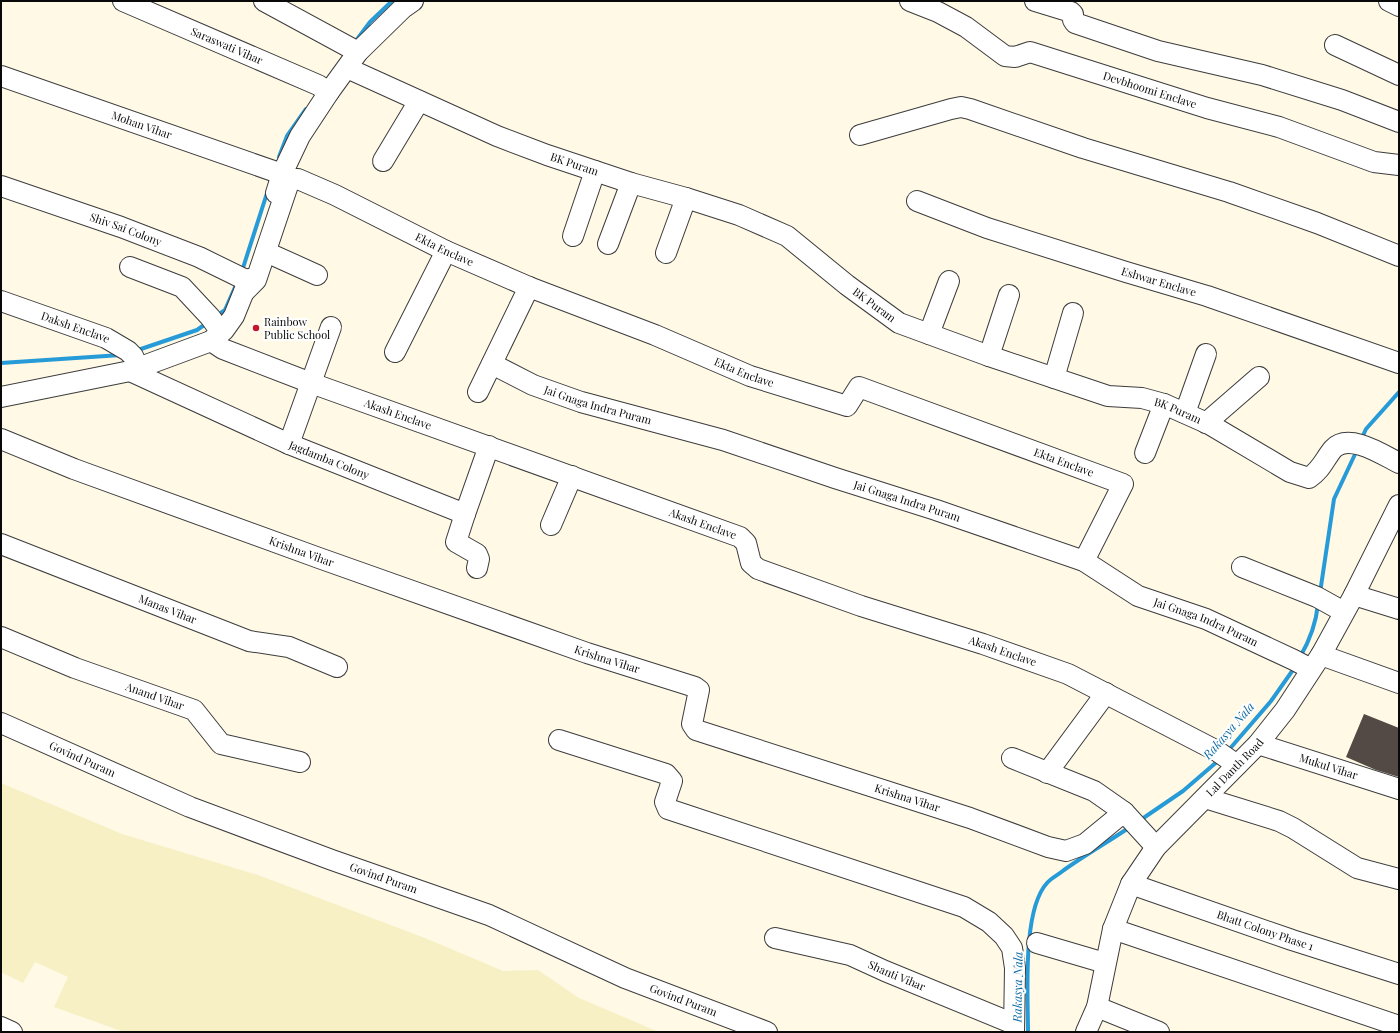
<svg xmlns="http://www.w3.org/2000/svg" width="1400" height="1033" viewBox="0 0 1400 1033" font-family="'Playfair Display',serif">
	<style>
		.farmland { fill: #f7f0c4 }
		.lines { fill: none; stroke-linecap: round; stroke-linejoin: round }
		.stream { stroke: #279bd8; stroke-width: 4 }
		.building { fill: #534a45 }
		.minor-casing { stroke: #3c3c3c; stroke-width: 22 }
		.minor { stroke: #fff; stroke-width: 20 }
		.poi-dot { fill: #c31829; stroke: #fff; stroke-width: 1.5 }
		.labels { text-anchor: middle; stroke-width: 4; stroke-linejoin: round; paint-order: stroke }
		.street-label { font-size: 11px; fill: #090909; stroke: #fff }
		.poi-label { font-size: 11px; fill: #090909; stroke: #fff; text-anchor: start }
		.water-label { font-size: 12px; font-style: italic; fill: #0b69a3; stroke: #fff }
	</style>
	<rect width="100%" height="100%" fill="#fff9e6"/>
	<polygon class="farmland" points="1,783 122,834 258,875 425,938 503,971 538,970 579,998 659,1032 124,1032 54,1007 68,977 35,962 23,983 1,972"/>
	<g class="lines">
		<g class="stream">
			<polyline points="355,42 370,22 392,1"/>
			<polyline points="279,157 287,136 306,109"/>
			<polyline points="242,271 268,190"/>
			<polyline points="215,317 225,310 236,285"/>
			<polyline points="135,351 197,330 207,323"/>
			<polyline points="1,363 121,355"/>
			<polyline points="1361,440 1366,429 1399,392"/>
			<polyline points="1320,593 1334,499 1357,450"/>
			<path d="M1300 657C1310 640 1316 624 1318 604"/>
			<polyline points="1227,752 1271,701 1295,667"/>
			<polyline points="1139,821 1183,791 1219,760"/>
			<path d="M1028 1032C1028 996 1022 910 1047 883 1051 878 1058 875 1064 870 1085 855 1108 842 1130 827"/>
		</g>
	</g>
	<polygon class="building" points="1364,714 1399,728 1399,777 1376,770 1346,757"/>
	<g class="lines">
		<defs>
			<g id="minor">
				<path id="s1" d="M123 1 318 85 329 92"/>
				<polyline points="264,1 358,52"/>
				<path id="s2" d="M910 1 938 12 966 27 1005 56 1015 57 1030 52 1207 108 1279 127 1374 162 1399 165"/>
				<polyline points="1035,1 1071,12 1073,14 1073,20 1075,23 1158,51 1262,75 1342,100 1399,122"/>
				<polyline points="1389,1 1399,6"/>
				<polyline points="1335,45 1399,75"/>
				<path id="s3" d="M347 68 497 136 547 155 631 183 686 198 739 215 787 236 847 285 899 323 989 356 1108 396 1142 398 1164 404 1209 424 1290 472 1309 478C1322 469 1324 460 1333 449 1349 432 1383 455 1399 463"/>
				<path id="s4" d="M1 76 282 174"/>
				<polyline points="860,135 951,109 961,107 970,109 1083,148 1229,192 1317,223 1399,256"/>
				<polyline points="383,161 419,101"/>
				<path id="s5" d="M1 186 121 227 199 257 248 281"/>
				<polyline points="276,193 282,174 300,136 329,92 358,52 403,8 413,1"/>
				<path id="s6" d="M917 201 987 228 1126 272 1207 296 1399 363"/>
				<polyline points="573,236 595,171"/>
				<polyline points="608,244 631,183"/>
				<polyline points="266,252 317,275"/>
				<polyline points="666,253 686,198"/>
				<polyline points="130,267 182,287 210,317 221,332"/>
				<path id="s7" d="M244 292 256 280 289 182 293 179H298L335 195 446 251 529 287 655 335 750 376 847 406 859 387 1123 484 1084 561"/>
				<path id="s8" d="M1 301 106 338 128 351 133 356 139 369"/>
				<polyline points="929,334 949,281"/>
				<path id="s9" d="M211 341 223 349 311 383 740 537 746 543 751 563 758 569 861 606 983 644 1068 674 1217 751 1237 765"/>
				<polyline points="395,352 446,251"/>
				<polyline points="989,356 1009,295"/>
				<path id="s10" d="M492 364 533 385 581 402 723 440 835 478 936 510 1084 561 1138 596 1206 619 1294 660 1311 669"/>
				<path id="s11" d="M130 371 289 444 465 514 489 446"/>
				<polyline points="1054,378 1073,313"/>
				<polyline points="478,392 529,287"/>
				<polyline points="1,397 130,371 211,341 224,330 234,316 249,279"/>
				<polyline points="1185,413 1206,354"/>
				<polyline points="1206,423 1259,377"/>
				<path id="s12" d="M1 439 74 469 319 558 587 653 695 687 699 690 692 724 696 730 970 818 1048 847 1066 851 1085 844 1124 812 1156 847"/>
				<polyline points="289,444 331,327"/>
				<polyline points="1145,453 1164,404"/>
				<polyline points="465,514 456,542 477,554 479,559 477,568"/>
				<polyline points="551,525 572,476"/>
				<path id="s13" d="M1 544 249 641 289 647 337 667"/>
				<polyline points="1242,567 1317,597 1344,612"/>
				<polyline points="1354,595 1399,609"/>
				<path id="s14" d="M1 637 75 668 194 710 221 744 300 762"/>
				<polyline points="1321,655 1399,683"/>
				<path id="s15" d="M1 723 190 807 332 860 489 915 625 978 767 1032"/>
				<polyline points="559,740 666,774 672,781 665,802 668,809 964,907 989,922 1004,936 1012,948 1015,968 1014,1032"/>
				<path id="s16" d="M1258 744 1399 789"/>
				<polyline points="1012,758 1094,791 1124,812"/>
				<polyline points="1047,773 1106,693"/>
				<polyline points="1205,798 1279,821 1293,828 1357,868 1399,879"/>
				<path id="s17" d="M1131 884 1292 940 1399 974"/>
				<polyline points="1113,929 1399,1026"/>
				<path id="s18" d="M775 938 850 955 885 971 1014 1024"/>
				<polyline points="1037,943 1105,963"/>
				<polyline points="1097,1007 1159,1032"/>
				<polyline points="1,1027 12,1032"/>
				<path id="s19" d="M1086 1032 1097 1007 1113 929 1131 884 1156 847 1258 744 1285 710 1321 655 1354 595 1399 505"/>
			</g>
		</defs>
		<use href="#minor" class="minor-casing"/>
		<use href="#minor" class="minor"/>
	</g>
	<circle class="poi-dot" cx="256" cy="328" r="4"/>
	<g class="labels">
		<g class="street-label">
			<text dy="4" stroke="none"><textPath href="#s1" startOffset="113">Saraswati Vihar</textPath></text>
			<text dy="4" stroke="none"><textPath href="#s2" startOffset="262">Devbhoomi Enclave</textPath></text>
			<text dy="4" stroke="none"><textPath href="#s4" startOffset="149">Mohan Vihar</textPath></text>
			<text dy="4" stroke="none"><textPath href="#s3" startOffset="247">BK Puram</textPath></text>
			<text dy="4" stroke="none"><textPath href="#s5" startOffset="132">Shiv Sai Colony</textPath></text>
			<text dy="4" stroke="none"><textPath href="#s7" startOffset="293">Ekta Enclave</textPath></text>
			<text dy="4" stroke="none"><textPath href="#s6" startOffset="255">Eshwar Enclave</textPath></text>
			<text dy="4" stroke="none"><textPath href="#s3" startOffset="583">BK Puram</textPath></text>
			<text dy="4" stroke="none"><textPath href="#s8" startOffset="79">Daksh Enclave</textPath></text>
			<text dy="4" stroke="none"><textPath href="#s7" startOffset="617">Ekta Enclave</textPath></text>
			<text dy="4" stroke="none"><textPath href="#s10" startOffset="114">Jai Gnaga Indra Puram</textPath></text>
			<text dy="4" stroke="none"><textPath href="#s3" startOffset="907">BK Puram</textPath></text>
			<text dy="4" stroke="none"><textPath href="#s9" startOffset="201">Akash Enclave</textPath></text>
			<text dy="4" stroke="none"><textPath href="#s11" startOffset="218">Jagdamba Colony</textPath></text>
			<text dy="4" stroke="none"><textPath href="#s7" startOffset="966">Ekta Enclave</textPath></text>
			<text dy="4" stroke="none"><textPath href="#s10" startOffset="438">Jai Gnaga Indra Puram</textPath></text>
			<text dy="4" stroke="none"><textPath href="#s9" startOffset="525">Akash Enclave</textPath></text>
			<text dy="4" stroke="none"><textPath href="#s12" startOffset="321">Krishna Vihar</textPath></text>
			<text dy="4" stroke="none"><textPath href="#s13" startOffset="179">Manas Vihar</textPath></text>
			<text dy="4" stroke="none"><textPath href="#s10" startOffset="762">Jai Gnaga Indra Puram</textPath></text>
			<text dy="4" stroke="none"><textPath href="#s9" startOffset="861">Akash Enclave</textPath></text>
			<text dy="4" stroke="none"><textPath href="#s12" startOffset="645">Krishna Vihar</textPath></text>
			<text dy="4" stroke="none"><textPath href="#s14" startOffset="165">Anand Vihar</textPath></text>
			<text dy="4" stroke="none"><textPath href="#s15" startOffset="89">Govind Puram</textPath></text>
			<text dy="4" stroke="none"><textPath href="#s16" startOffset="74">Mukul Vihar</textPath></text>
			<text dy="4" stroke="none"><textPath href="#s19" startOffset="312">Lal Danth Road</textPath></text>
			<text dy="4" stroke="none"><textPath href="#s12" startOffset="1006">Krishna Vihar</textPath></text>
			<text dy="4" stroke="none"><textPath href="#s15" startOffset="413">Govind Puram</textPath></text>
			<text dy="4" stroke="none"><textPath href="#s17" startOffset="142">Bhatt Colony Phase 1</textPath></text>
			<text dy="4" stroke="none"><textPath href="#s18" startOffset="128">Shanti Vihar</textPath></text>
			<text dy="4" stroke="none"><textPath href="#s15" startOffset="737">Govind Puram</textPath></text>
		</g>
		<g class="poi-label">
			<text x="264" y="326">Rainbow<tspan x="264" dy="13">Public School</tspan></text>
		</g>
		<g class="water-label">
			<text transform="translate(1229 731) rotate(-49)" y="4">Rakasya Nala</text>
			<text transform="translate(1018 987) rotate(-89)" y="4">Rakasya Nala</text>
		</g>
	</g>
	<rect width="1400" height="1033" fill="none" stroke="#090909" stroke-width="4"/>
</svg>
